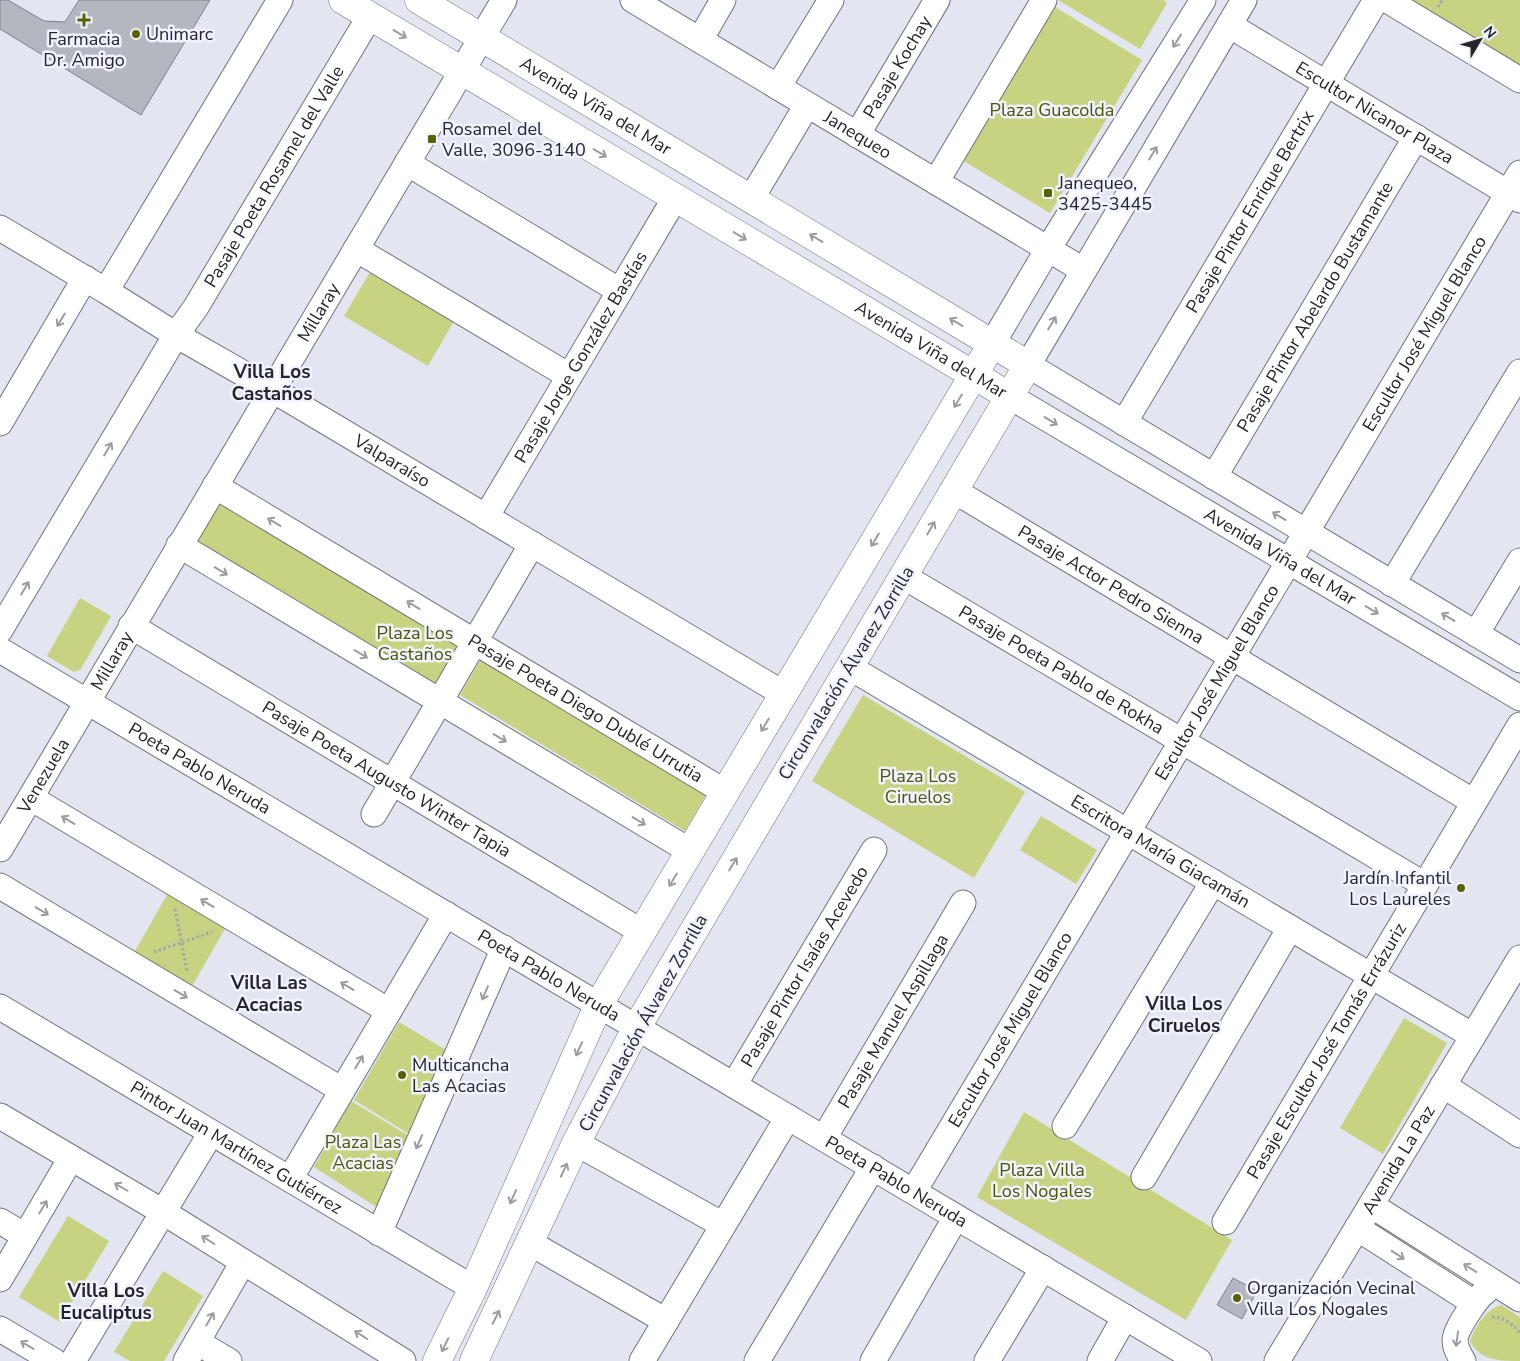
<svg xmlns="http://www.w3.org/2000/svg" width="1520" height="1361" viewBox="0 0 1520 1361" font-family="'Nunito Sans',sans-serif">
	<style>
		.green { fill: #c7d381 }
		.building { fill: #b4b6c0; stroke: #80828b }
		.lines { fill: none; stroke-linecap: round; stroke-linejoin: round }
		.minor-casing { stroke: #72747e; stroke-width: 27 }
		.major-casing { stroke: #72747e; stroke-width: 29 }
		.path { stroke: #a4a6ae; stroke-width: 3; stroke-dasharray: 2.5 2.5; stroke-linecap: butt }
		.minor { stroke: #fff; stroke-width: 25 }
		.major { stroke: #fff; stroke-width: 28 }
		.oneway { stroke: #9d9d9f }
		.poi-dot { fill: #596200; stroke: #f0f3fe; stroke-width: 2 }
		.labels { text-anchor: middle; stroke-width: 5; stroke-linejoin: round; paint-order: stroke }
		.poi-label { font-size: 18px; fill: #25262a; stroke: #f0f3fe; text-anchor: start }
		.street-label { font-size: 18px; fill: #25262a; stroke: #f0f3fe }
		.park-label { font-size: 18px; fill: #4d5405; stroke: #f0f3fe }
		.neighbourhood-label { font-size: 19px; font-weight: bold; fill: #25262a; stroke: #f0f3fe }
	</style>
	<rect width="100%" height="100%" fill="#e3e5f0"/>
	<g class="green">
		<polygon points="1058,0 1163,0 1167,3 1140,49"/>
		<polygon points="1402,0 1520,0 1520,71"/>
		<polygon points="1055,7 1142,60 1050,213 962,160"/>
		<polygon points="370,272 454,321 428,366 344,316"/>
		<polygon points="222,500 462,641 436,686 196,544"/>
		<polygon points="80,598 111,616 81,669 74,672 47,656"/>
		<polygon points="482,657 707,793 685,831 460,695"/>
		<polygon points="863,695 1025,792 974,878 812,781"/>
		<polygon points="1041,816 1097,850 1076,884 1020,850"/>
		<polygon points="168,893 226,927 192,986 134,953"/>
		<polygon points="1404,1018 1447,1043 1383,1154 1340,1128"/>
		<polygon points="399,1022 446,1050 409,1134 354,1100"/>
		<polygon points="351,1101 409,1136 378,1208 314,1167"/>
		<polygon points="1024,1112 1232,1240 1186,1320 977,1197"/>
		<polygon points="68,1216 109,1241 60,1322 19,1297"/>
		<polygon points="163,1271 203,1296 164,1361 130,1361 114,1352"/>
		<path d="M1501 1305 1520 1317V1361C1501 1361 1479 1361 1470 1341 1475 1327 1486 1309 1501 1305Z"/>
	</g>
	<g class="building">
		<polygon points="0,0 8,0 44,21 65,22 79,0 210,0 141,115 0,29"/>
		<polygon points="1233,1278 1257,1291 1242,1319 1217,1305"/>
	</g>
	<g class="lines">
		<defs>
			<g id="minor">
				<path id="s1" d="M633 0 1083 270"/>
				<polyline points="1244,0 1028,365 1520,660"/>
				<polyline points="1387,0 1520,80"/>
				<path id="s2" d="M1229 25 1520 200"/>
				<polyline points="700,40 723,0"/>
				<polyline points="778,87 831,0"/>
				<path id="s3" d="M857 135 937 0"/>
				<polyline points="407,163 620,291"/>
				<polyline points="936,182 1044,0"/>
				<polyline points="751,199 807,105"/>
				<path id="s4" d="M0 228 106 291 176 335 288 399 784 694"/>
				<polyline points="356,249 569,376"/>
				<polyline points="106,291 280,0"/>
				<polyline points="992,344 1048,249 1203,0"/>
				<path id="s5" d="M1009 396 1520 698"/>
				<polyline points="0,423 85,278"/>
				<path id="s6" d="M1124 423 1376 0"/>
				<path id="s7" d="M1214 477 1416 137"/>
				<path id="s8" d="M215 486 725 792"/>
				<path id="s9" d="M953 490 1474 802"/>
				<path id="s10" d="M486 517 675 198"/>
				<polyline points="179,545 690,851"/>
				<path id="s11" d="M903 576 1425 885"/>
				<polyline points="1392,584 1520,372"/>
				<path id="s12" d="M131 626 642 932"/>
				<path id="s13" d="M0 630 176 335 196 307 370 16"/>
				<polyline points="1476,634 1520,561"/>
				<path id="s14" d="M0 650 1199 1361"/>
				<path id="s15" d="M849 667 1473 1036"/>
				<polyline points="31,798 389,1011"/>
				<polyline points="374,814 532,544"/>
				<path id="s16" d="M0 849 504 0"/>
				<polyline points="0,886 342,1090"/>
				<path id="s17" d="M0 1007 473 1288"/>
				<path id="s18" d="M734 1085 874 850"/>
				<polyline points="1443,1085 1520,1135"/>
				<polyline points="0,1116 163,1212 403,1361"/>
				<polyline points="1065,1126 1213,882"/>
				<path id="s19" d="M824 1138 963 903"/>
				<polyline points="576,1143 723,1225"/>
				<polyline points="1144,1177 1290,928"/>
				<polyline points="290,1179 446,914"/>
				<path id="s20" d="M914 1191 1520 173"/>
				<polyline points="1371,1205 1520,1299"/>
				<polyline points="0,1221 25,1236"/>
				<path id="s21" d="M1225 1222 1520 725"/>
				<polyline points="1357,1228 1474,1303"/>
				<polyline points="379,1233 504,948"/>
				<polyline points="530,1243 666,1321"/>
				<polyline points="0,1279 71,1158"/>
				<polyline points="0,1329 54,1361"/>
				<polyline points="197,1342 229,1361"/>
				<polyline points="73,1361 211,1133"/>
				<polyline points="186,1361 243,1262"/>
				<polyline points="642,1361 788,1117"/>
				<polyline points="757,1361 873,1167"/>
				<polyline points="873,1361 956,1217"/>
				<polyline points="987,1361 1043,1268"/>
				<polyline points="1100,1361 1125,1317"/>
				<path id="s22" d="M1277 1361 1520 958"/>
				<path d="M1463 1361C1458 1353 1453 1344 1456 1335 1459 1325 1477 1297 1485 1292"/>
			</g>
			<g id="major">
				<path id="s23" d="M343 0 1009 396"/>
				<path id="s24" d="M419 0 1028 365 637 1027 576 1143 474 1361"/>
				<polyline points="437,1361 473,1288 599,1004 992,344"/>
			</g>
		</defs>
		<use href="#minor" class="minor-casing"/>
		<use href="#major" class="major-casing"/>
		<g class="path">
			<polyline points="1438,7 1442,0"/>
			<polyline points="175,909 187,971"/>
			<polyline points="154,952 212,932"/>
			<path d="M1492 1317C1504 1317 1512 1324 1520 1333"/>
		</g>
		<use href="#minor" class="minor"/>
		<use href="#major" class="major"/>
	</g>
	<defs><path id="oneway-shaft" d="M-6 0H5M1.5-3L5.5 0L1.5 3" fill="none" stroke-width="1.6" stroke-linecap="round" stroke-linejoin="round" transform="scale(1.25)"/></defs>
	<g class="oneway">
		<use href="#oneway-shaft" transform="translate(400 34) rotate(31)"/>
		<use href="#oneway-shaft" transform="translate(1177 41) rotate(122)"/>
		<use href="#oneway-shaft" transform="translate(600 153) rotate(31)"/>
		<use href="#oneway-shaft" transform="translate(1153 153) rotate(-59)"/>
		<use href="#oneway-shaft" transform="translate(740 236) rotate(31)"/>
		<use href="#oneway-shaft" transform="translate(816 238) rotate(-149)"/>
		<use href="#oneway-shaft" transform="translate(61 320) rotate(121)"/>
		<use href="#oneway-shaft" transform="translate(956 322) rotate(-149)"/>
		<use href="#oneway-shaft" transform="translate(1052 323) rotate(-59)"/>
		<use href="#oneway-shaft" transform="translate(958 401) rotate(121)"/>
		<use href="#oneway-shaft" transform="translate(1051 421) rotate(31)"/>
		<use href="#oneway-shaft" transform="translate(108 449) rotate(-59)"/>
		<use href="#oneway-shaft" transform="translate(1279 516) rotate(-149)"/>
		<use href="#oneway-shaft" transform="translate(274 522) rotate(-149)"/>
		<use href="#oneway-shaft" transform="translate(931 528) rotate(-60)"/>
		<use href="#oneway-shaft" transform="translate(875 540) rotate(121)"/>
		<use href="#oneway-shaft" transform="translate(221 571) rotate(31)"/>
		<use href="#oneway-shaft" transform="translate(25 588) rotate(-59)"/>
		<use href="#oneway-shaft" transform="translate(413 605) rotate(-149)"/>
		<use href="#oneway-shaft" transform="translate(1372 610) rotate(31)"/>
		<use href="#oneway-shaft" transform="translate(1448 617) rotate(-149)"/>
		<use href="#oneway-shaft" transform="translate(361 654) rotate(31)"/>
		<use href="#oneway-shaft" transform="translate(765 725) rotate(121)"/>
		<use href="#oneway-shaft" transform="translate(500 738) rotate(31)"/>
		<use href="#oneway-shaft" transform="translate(68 820) rotate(-149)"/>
		<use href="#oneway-shaft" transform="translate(639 821) rotate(31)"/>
		<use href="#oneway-shaft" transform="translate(733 864) rotate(-59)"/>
		<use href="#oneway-shaft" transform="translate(673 880) rotate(121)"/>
		<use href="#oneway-shaft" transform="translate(207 903) rotate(-149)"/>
		<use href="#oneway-shaft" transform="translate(42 911) rotate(31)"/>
		<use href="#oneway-shaft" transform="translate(347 986) rotate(-149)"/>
		<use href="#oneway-shaft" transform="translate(485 993) rotate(113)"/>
		<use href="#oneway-shaft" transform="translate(181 994) rotate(31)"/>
		<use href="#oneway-shaft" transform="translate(579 1049) rotate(114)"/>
		<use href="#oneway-shaft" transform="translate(359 1062) rotate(-59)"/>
		<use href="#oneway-shaft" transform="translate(419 1142) rotate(114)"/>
		<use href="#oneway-shaft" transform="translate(564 1170) rotate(-65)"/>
		<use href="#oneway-shaft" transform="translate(121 1187) rotate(-150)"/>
		<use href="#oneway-shaft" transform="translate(513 1197) rotate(114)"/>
		<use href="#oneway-shaft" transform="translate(43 1207) rotate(-59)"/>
		<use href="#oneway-shaft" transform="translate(208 1240) rotate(-148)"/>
		<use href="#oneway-shaft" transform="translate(1398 1255) rotate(33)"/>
		<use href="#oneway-shaft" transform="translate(1470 1268) rotate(-148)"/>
		<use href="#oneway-shaft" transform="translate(496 1317) rotate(-64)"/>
		<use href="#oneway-shaft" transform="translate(210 1319) rotate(-60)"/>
		<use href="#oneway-shaft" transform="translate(361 1335) rotate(-148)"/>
		<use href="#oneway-shaft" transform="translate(1457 1339) rotate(98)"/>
		<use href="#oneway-shaft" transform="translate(27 1345) rotate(-149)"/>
		<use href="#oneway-shaft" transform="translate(445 1345) rotate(116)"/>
	</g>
	<g class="poi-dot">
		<path d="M81.5 12.5h5v5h5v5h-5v5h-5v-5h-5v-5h5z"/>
		<circle cx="136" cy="34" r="5"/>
		<rect x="427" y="134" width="10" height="10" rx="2.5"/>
		<rect x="1043" y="188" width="10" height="10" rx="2.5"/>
		<circle cx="1461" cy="888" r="5"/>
		<circle cx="402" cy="1075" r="5"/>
		<circle cx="1237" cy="1298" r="5"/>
	</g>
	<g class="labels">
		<g class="poi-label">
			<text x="146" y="40">Unimarc</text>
			<text x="84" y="45" text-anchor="middle">Farmacia<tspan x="84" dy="21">Dr. Amigo</tspan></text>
			<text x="442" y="135">Rosamel del<tspan x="442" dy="21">Valle, 3096-3140</tspan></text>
			<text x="1058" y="189">Janequeo,<tspan x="1058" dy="21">3425-3445</tspan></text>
			<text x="1451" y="884" text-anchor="end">Jardín Infantil<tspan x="1451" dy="21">Los Laureles</tspan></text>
			<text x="412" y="1071">Multicancha<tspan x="412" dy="21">Las Acacias</tspan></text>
			<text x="1247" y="1294">Organización Vecinal<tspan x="1247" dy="21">Villa Los Nogales</tspan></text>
		</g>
		<g class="street-label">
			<text dy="6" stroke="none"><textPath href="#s3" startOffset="79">Pasaje Kochay</textPath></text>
			<text dy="6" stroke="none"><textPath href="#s24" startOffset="206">Avenida Viña del Mar</textPath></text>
			<text dy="6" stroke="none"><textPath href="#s2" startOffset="170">Escultor Nicanor Plaza</textPath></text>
			<text dy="6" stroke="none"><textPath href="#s1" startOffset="262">Janequeo</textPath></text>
			<text dy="6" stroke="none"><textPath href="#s13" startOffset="530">Pasaje Poeta Rosamel del Valle</textPath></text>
			<text dy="6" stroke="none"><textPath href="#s6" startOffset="246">Pasaje Pintor Enrique Bertrix</textPath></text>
			<text dy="6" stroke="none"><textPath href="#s7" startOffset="198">Pasaje Pintor Abelardo Bustamante</textPath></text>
			<text dy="6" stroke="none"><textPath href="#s16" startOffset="624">Millaray</textPath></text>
			<text dy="6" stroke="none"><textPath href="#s20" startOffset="998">Escultor José Miguel Blanco</textPath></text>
			<text dy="6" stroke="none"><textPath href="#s23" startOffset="684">Avenida Viña del Mar</textPath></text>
			<text dy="6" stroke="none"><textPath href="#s10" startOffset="186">Pasaje Jorge González Bastías</textPath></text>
			<text dy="6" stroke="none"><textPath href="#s4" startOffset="456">Valparaíso</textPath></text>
			<text dy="6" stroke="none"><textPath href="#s5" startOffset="315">Avenida Viña del Mar</textPath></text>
			<text dy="6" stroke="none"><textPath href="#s9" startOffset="184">Pasaje Actor Pedro Sienna</textPath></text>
			<text dy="6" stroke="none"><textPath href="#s16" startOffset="219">Millaray</textPath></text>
			<text dy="6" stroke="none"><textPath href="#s11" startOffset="184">Pasaje Poeta Pablo de Rokha</textPath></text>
			<text transform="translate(846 673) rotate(-59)" y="6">Circunvalación Álvarez Zorrilla</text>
			<text dy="6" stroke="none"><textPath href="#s20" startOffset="592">Escultor José Miguel Blanco</textPath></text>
			<text dy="6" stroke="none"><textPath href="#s8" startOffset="432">Pasaje Poeta Diego Dublé Urrutia</textPath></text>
			<text dy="6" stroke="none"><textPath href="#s14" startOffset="232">Poeta Pablo Neruda</textPath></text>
			<text dy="6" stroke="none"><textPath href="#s16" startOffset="85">Venezuela</textPath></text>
			<text dy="6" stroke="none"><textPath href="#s12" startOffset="298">Pasaje Poeta Augusto Winter Tapia</textPath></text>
			<text dy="6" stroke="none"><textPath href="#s15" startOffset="362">Escritora María Giacamán</textPath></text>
			<text dy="6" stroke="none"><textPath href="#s18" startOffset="138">Pasaje Pintor Isaías Acevedo</textPath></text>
			<text dy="6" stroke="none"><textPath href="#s14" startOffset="638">Poeta Pablo Neruda</textPath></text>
			<text dy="6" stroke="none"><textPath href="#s19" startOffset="136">Pasaje Manuel Aspillaga</textPath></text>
			<text transform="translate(643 1023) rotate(-61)" y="6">Circunvalación Álvarez Zorrilla</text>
			<text dy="6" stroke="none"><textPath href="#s20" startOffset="188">Escultor José Miguel Blanco</textPath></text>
			<text dy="6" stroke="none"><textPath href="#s21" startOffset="199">Pasaje Escultor José Tomás Errázuriz</textPath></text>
			<text dy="6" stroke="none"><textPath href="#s17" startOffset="275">Pintor Juan Martínez Gutiérrez</textPath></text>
			<text dy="6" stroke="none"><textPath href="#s22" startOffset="235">Avenida La Paz</textPath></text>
			<text dy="6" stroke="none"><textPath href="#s14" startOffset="1042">Poeta Pablo Neruda</textPath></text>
		</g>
		<g class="park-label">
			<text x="1052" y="116">Plaza Guacolda</text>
			<text x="415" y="639">Plaza Los<tspan x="415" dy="21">Castaños</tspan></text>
			<text x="918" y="782">Plaza Los<tspan x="918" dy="21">Ciruelos</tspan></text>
			<text x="363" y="1148">Plaza Las<tspan x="363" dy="21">Acacias</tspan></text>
			<text x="1042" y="1176">Plaza Villa<tspan x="1042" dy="21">Los Nogales</tspan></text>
		</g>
		<g class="neighbourhood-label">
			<text x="272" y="378">Villa Los<tspan x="272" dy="22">Castaños</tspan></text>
			<text x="269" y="989">Villa Las<tspan x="269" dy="22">Acacias</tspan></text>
			<text x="1184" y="1010">Villa Los<tspan x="1184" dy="22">Ciruelos</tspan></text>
			<text x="106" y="1297">Villa Los<tspan x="106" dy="22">Eucaliptus</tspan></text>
		</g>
	</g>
	<g transform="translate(1480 40) rotate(52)" stroke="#f0f3fe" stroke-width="4" paint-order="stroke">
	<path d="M0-4L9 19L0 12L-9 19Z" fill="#25262a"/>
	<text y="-8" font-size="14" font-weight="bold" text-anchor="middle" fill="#25262a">N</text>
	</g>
</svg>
